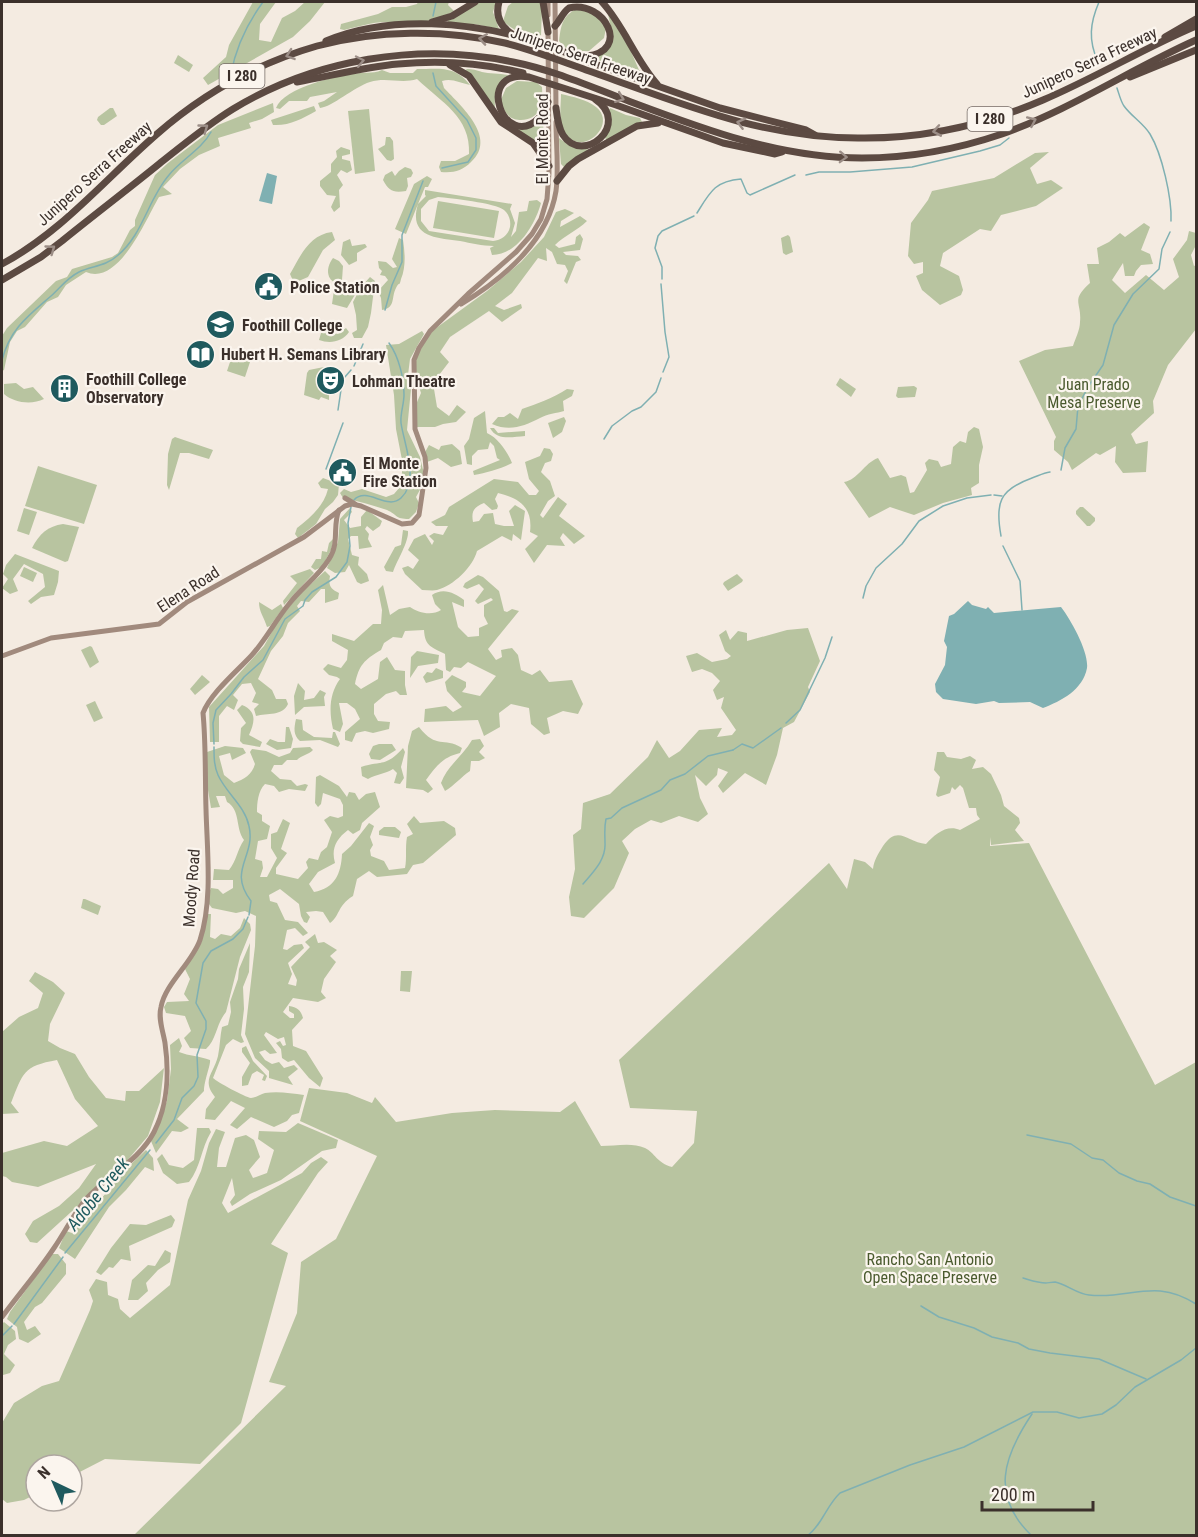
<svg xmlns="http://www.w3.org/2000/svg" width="1198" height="1537" viewBox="0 0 1198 1537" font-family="'Roboto Condensed',sans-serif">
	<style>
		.green { fill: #b8c4a0; fill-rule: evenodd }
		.water { fill: #7fb0b2 }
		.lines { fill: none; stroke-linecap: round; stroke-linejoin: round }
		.stream { stroke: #7fb0b2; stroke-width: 1.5 }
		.secondary { stroke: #a18a7d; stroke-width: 5 }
		.highway { stroke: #5c4a42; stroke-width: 7 }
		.oneway { stroke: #9c8e87 }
		.labels { text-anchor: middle; stroke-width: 4.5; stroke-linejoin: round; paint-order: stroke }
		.shield { fill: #fbf5ee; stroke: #756b66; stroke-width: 1.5 }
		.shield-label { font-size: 15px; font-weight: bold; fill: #3b302b }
		.street-label { font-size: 16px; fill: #3b302b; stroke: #fbf5ee }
		.poi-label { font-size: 16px; font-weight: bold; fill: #3b302b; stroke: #fbf5ee; text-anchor: start }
		.park-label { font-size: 16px; fill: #4a5a2e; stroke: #fbf5ee }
		.water-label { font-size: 18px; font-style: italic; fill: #1f5a5e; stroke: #fbf5ee }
	</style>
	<rect width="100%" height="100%" fill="#f4ebe1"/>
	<g class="green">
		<polygon points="253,2 276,2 260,24 259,40 271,42 282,18 295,11 305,2 325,2 310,21 293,37 208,85 203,78 226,57 229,45"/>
		<path d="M418 2H449L448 5 454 11C430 25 412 22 386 22 372 22 357 27 344 30L340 29 341 24 378 14 392 7H406L417 4Z"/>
		<polygon points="480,2 496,2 493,12 499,29 474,24 467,26 448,24 448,20"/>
		<path d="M513 2H540L542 10 541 35C529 39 511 29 503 21L508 6Z"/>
		<path d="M580 7 589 8 599 11 606 28 604 38 589 51C577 52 566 52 559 41 561 23 563 15 580 7Z"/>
		<polygon points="608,14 629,47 639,70 642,72 641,77 591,57 599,53 612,33"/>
		<polygon points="178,55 193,65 189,72 174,63"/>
		<path d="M417 69C439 69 455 65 470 85 460 83 452 78 442 81L444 88C461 106 498 138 471 162 462 171 454 173 441 172L439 167 441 161H455L469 154C471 117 441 102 417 79 402 84 386 77 370 82 354 87 332 107 320 108L318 103 324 101 337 92 310 97 307 101H289L280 109 276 108C284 87 339 75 360 73 368 72 374 74 382 70L390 73H413Z"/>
		<path d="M467 69C473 69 476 70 482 72 489 74 499 73 508 75 502 88 494 89 495 107H493L464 71Z"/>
		<path d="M517 81 536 82 542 87C543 102 541 120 521 120 517 120 511 119 508 115 505 112 502 105 500 102L506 88Z"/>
		<path d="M561 94C573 97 586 99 596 107 620 126 576 163 562 127 559 118 561 104 561 94Z"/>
		<path d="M273 103 274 112 262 119 249 123 251 128 218 138 220 146 199 155 180 169 163 187 172 194 159 197C146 219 119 286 86 272L66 285 58 297 47 302 25 327 17 331 10 342 4 370 2 371V336L7 328 56 281 67 277 72 269 112 257 118 253 130 230 135 226V220L155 175 168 163 218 125Z"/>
		<path d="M314 106 316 111C302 119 289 126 273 125L271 120Z"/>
		<polygon points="110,108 113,108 117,116 104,125 101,125 97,120 98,117"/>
		<polygon points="610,108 626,115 640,118 642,122 608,141 604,137 607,113"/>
		<polygon points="369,109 375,171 355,174 348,111"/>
		<polygon points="543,117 544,145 539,147 511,128"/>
		<polygon points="386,137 390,137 393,141 394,159 391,161 387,160 378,149 385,145"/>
		<polygon points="559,138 570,146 591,150 564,167 561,164"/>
		<polygon points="341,147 350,150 350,154 342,156 342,159 350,161 352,170 347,173 341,170 337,175 343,185 339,190 340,207 334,212 331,207 336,196 327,195 320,186 320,181 331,172 331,164 337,157 336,151"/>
		<polygon points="1049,152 1030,168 1037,184 1051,180 1063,188 1036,206 1001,215 991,231 980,229 943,253 940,266 959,276 963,290 961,295 940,305 922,290 916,276 923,273 923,262 914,264 908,256 911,223 928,200 932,191 994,178 1035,153"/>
		<path d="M405 167 411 169 413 173 411 177 407 178 408 186 406 191C393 193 389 191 383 180L385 175 392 171 395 176 399 171Z"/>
		<path d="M427 176 432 179 428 187H425L418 204 426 196 425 195V190L512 204 510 209 515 223 511 237 516 231 519 212 527 211 529 201 537 200 541 203C535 225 517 255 492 255L490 248 494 246C482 246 471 243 460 241 436 238 408 237 418 204L406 234 395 229 414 184ZM438 197C450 198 496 203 504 210 509 214 511 221 510 227 508 236 501 240 493 241L429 231 421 221V209L429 200Z"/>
		<polygon points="438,201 499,211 494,238 433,228"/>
		<path d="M565 209 574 213 561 221 560 227 580 216 587 221C577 231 565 235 555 245L559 248 575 244 576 237 580 234 583 239 580 250 563 252 566 255 578 256 581 260 576 262 567 284 564 281 568 271 565 265 557 264 552 252 546 248 547 261 538 258 512 293 495 306 504 310 521 304 522 308 502 322 489 311 450 337 440 352 449 362 433 383 437 407 449 416 457 405 466 412 456 422 443 424 435 427H416L414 409 421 393 414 371 418 351 432 331 487 291 521 262 544 237 556 212Z"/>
		<path d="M1144 223 1150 227 1141 250 1150 254 1153 264 1141 265 1136 271 1134 276H1125L1123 263 1112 280 1125 293 1146 275 1164 290 1179 277 1173 259 1187 240 1189 231 1196 233V245L1191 255 1194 266 1196 265V329L1168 365 1153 401 1154 413 1131 434 1136 444 1148 441 1146 472 1123 473 1115 462 1116 446 1100 455 1096 453 1072 470 1068 462 1054 450V441L1056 437 1019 361 1045 350 1073 346C1075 339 1080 330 1080 322 1082 302 1070 301 1090 283L1087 264H1099L1097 248 1109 242 1120 233 1125 237Z"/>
		<path d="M332 232 335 240 323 250 308 277 294 283 290 274C301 255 309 235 332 232Z"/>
		<polygon points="788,235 790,237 793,252 786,255 783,253 781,238"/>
		<path d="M399 238 403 240C405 253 406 267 401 279 399 288 400 280 396 288 391 297 396 308 382 310L381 298 378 291 388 280 385 276 380 275 382 271 379 268 378 261 386 262 393 268 397 267 392 259Z"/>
		<polygon points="350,239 352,246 365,244 367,247 357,253 357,261 349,265 341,255 343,242"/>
		<path d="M333 258 339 261 343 266 342 280 335 283C325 277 327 266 333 258Z"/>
		<polygon points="370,277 375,281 371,313 368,327 362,338 354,338 352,333 357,330 356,315 353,302 361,287"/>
		<polygon points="339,287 344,291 349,288 356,293 347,308 332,304 334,290"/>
		<path d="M346 328 349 332C342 342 330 344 319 340L321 333 326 332 338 334Z"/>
		<path d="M422 331 424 334 410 359 408 375 411 389 407 430 420 457 424 474 421 488 416 497 419 503 416 512 409 519C395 519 398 515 387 510 372 505 358 501 343 498L340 493 344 489 351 492 362 489 386 497 394 494 400 487 403 465 396 429 394 395 386 345 399 344Z"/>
		<polygon points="232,356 250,362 245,377 227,371"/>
		<polygon points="324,367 326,377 324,384 329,386 329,400 321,397 319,400 304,395 307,373 309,370"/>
		<polygon points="840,378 856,389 851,397 836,385"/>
		<path d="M16 383 24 389 33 387 44 399C32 405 14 403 4 394V384Z"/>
		<polygon points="914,386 917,388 915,397 898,398 896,396 898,387"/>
		<path d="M567 389 574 390 572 396 563 401 564 411C557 413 547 414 540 418 524 426 510 432 492 424L498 417H504L510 413 518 419 522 409C537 404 553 398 567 389Z"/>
		<path d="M485 411 487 433C498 438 507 451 512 463 501 469 486 473 474 475L473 471 500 460 497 458 494 446 490 442 488 449 478 450 472 456V465L467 464 464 446 469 439 474 418Z"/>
		<polygon points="564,417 566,421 562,432 553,438 548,423"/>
		<path d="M974 427 979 429 983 447 979 465V483L971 488 972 495 943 503 914 515 890 507 869 518 844 482C858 480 864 463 878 458L890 478 901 475 906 477 910 493 914 492 927 470 925 463 929 459 938 461 941 467 951 464 953 447 960 441 966 443 968 432Z"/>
		<path d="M490 428H494L498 433 525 431V436C512 437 497 441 490 428Z"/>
		<polygon points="175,437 213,450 209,459 189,453 180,453 169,490 167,485 168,454 172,439"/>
		<polygon points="452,444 460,451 462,464 451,467 438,458 427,462 424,454 429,445 439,450 441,446"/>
		<path d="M544 448 550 449 553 454 551 461 545 463 541 472 550 481 555 496 548 501 540 515 543 518 558 497 567 504 559 516 585 536 574 544 563 533 560 538 565 546 547 545 534 563 525 549 538 536 530 532C533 508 520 498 498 493L495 499 498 506 497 509 492 510 484 503C474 507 471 511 473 522L479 521 484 514 493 513 495 524 504 526H514L509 511 515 505 525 511 521 540 513 534 512 541 502 536 477 551C473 567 453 586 437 590 433 591 427 590 422 590L405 574 402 568 408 566 413 569 419 560 408 550 414 539 425 534 432 545 434 541 429 536 434 533 443 535 448 526H436L431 522 445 515 449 507 494 479 518 482 529 495H536L539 491 529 479 525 462 540 456Z"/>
		<polygon points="38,466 97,485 84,524 25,506"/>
		<path d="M323 478 339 484 338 495 333 502 325 509 316 524 298 538 295 534 297 528C310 518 324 506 328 489L321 488 318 483Z"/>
		<polygon points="1080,507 1083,507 1095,518 1095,521 1090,526 1087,526 1076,514 1076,511"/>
		<polygon points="24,508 37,512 29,535 17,531"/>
		<polygon points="350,508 352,512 344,520 350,528 361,526 361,517 367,510 382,521 380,526 373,531 367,526 365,529 369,534 368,539 372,547 359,549 358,536 351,536 348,539 352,555 359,557 358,565 367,574 369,581 361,584 357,582 349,565 345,572 335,573 327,568 338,542 340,519"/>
		<path d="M63 524 79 527 68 561 65 562 32 548C39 534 48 526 63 524Z"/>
		<path d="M403 530 408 531C409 542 397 560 393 572L386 571 384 567 395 547 401 545Z"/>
		<polygon points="334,538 331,550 322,567 315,570 311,567 316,559 321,559 322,551 327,552 329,543"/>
		<polygon points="15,554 59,571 58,582 54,595 41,597 31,604 28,601 45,587 43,574 24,564 13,579 18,591 10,594 2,588 8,579 3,574 6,565"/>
		<polygon points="24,567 37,573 33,582 20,576"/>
		<polygon points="310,569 314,573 284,605 283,601 297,583 290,576"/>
		<path d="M325 571 330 576C328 586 331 589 339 593L338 599 325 603V589H321L309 602 301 601 297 606 300 611 288 623 283 636 271 651 258 679 272 690 276 699H286L288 704C283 716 267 713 256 716L254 709 259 704 252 702 256 693 251 683 242 684 233 695 238 700 234 710 227 706 219 716V742H210L209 707 264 646 278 621 298 596Z"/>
		<polygon points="737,574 743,580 742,582 728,591 723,584 724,582"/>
		<path d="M478 575 483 577 499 591 504 611 507 612 512 609 519 611 488 649 496 660 502 657 501 650 512 648 518 655 521 670 532 675 540 670 549 682 572 680 583 704 578 714 563 711 547 718 550 733 544 735 531 724 529 708 511 704 499 713 500 727 484 736 478 720 424 722 425 709 446 706 453 712 462 707 447 691 445 682 452 675 466 682V687L462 692 480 696 496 676 468 662 461 668 454 667 450 672 446 670 445 654C432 647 425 647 424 630L405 631 402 638 393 637 384 643 381 650C364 660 359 665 355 684L361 689 378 679 380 662 387 657 395 670 405 671V685L407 695H400L396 691 386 694 374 704V714L378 721 390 722 389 729 373 733 365 731 356 733 352 742 345 740V732L360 719 355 709 347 703H339L343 724 340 732 333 729C329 712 329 694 340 679L337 677 329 675 323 669 328 664 341 668 347 660 348 650 332 641V634L354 641 373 624H381L382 610 378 590 383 585 390 615 399 609 410 607C418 613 432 616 441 610L435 604 432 595C443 587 455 593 464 600V607L452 602 458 627 468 637 479 636V628L488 624 484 616V605L493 600 491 598 478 604 475 601 484 589 479 584 467 589 463 587 465 583Z"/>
		<path d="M259 602 272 610 281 604 283 608 270 626 267 627C264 617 259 612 259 602Z"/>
		<polygon points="808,628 820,661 808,687 810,692 794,722 783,728 777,755 766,785 745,773 723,793 718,786 728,772 718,768 717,775 706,786 695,775 700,798 708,814 698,822 679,816 661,823 651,820 635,829 622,841 629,853 614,888 584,918 571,916 569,897 575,869 573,835 581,829 583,803 610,794 648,757 657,740 669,758 680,751 699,730 722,728 717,737 732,735 736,730 721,708 724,697 717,700 713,690 720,681 712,673 702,669 692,672 686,656 697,653 712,662 727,659 731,656 725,651 719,635 726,630 730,640 738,631 747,633 747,641 787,630"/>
		<polygon points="90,646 92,647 99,662 90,668 81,650"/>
		<polygon points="417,651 439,655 438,663 418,666 410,678 411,657"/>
		<polygon points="436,668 443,671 443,678 426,683 423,677 427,672 432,673"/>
		<polygon points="202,675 210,682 195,695 190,689"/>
		<polygon points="298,683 305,691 304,700 314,698 320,690 326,693 324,697 325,706 304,707 295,715 294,696"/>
		<polygon points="95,701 103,718 94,722 86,705"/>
		<path d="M242 705C257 711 255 722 249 735L262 742 260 747 243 744 240 741 241 728 246 723 237 710Z"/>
		<path d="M296 719 302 720 303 730 314 737 332 738 333 732H335L340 744 338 747 320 740 300 741C293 735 294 728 296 719Z"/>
		<polygon points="286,727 289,727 293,739 291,748 277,750 266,744 270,739 278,742 285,742"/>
		<path d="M419 727C437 750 443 736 462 748L460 753C443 757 436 766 426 780L433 789 428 793 423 790 406 788 408 746 412 731Z"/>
		<path d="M480 739 484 746 479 752 485 758 479 761H471L470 771C461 777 455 785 445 791L441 783C447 766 463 756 472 740Z"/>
		<polygon points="379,744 392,744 396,750 380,760 371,759 369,754 373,746"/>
		<path d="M225 746 243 748 246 753 232 760 230 753 219 756 224 775 234 783C244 779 252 775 255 764L250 752 252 749 266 751 279 757 290 753 293 748 310 747 313 750C308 755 302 755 297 760H287L282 765H274L271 771 280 779 291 780 297 786 305 784 308 785 305 791 289 789 279 792 274 786 265 784C258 791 257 803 257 812L262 815V821L270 826 267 839 258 841 255 859 262 861 263 868 260 877H267L277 858 271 848V834L277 832 283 819 290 823 281 849 287 853 276 868V874L298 879 308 868 306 862 309 858 318 860 321 852 327 847 332 832 324 820 330 816 338 818 343 816V805L340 799 323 793 321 804 318 807 315 803 316 777 320 775 339 786 347 797 349 792 355 793 359 800 366 794 375 792 380 807 362 823 360 830 353 834 348 830C336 839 331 849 335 863L318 872 309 884 314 892C335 888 341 874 342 854L351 846 369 823 374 826 370 837 373 845 370 850 371 856 384 861 389 870 405 868C407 858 405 848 407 837L413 834 407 824 414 816 420 823 444 821 455 828 456 835 423 863 413 865 407 874 377 877 369 871 357 879 353 896C337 906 340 916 330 923L323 912 316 911 306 912 310 917 307 923 304 922 301 916 299 904 280 889 269 895 270 901 277 903 285 920 298 922 308 933 303 936 295 928 287 930 283 949 287 950 294 945 302 944 304 948 288 963 292 974 288 984 296 986 297 980 291 967 310 947 305 942 315 934 318 943 324 942 337 950 330 956 336 962 324 979 321 992 326 998 318 1002 293 998 283 1012 290 1018H294V1014L289 1011V1006C297 1007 301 1010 303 1018L292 1030 293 1046 306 1051 323 1078 320 1087 309 1078 294 1060 288 1062 282 1058 281 1049 276 1043 280 1041 283 1046 286 1045 284 1037 278 1039 266 1032 264 1035 277 1053 270 1054 265 1050 259 1052 265 1060 272 1064 279 1062 284 1068 294 1065 298 1069 288 1077 293 1085 269 1078V1071L255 1058 245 1034 255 946 256 916 245 911 236 913 212 908 206 900 211 888 218 889 223 894 233 888V880H213L214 869 229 870C237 860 237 850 244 840 235 828 241 810 227 802L225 796H216L220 807 211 808 207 784V752Z"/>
		<path d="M403 748 405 752 401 767 404 778 400 784 394 783 397 773 393 769C385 774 377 774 368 779L362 776 361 767C381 760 385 768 403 748Z"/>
		<path d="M937 752H944L947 757 961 759 970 756 976 760 972 769 983 767 991 774 1001 795 1004 806 1019 818 1020 823 1015 830 1024 841 991 845 990 837V846L1029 843 1155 1085 1196 1062V1535H134L286 1386 269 1382 297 1313 301 1262 336 1239 377 1156 300 1121 309 1088 347 1093 372 1103 375 1097 396 1122 452 1113 495 1110 560 1112 575 1101 601 1146C615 1146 632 1142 645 1148 655 1153 657 1163 672 1167L694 1143 697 1111 630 1108 619 1060 829 863 847 889 854 859 865 862 873 869C874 860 878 854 883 846 898 824 907 842 926 844 935 834 947 824 960 830L980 819 977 815 976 808H969L963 788 960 785 955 790 952 787 950 793 938 797 936 795 940 777 934 770Z"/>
		<polygon points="384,827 395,827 401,832 399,838 379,835 379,831"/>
		<polygon points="83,899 85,899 101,906 98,915 81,908"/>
		<path d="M206 914H211L210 937 215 939 221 934 231 936 240 928 244 918 250 924 251 930 240 957 226 1012C216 1024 217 1039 206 1049L190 1048 184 1038 191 1031 185 1016 166 1013 164 1007 167 1002 189 1001 184 994 190 979 185 969 201 943Z"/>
		<path d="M250 943 249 972 243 987 244 1009 241 1035 244 1042 241 1043 233 1039 226 1045 213 1078C217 1082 245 1097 251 1098 256 1098 260 1094 265 1093 277 1091 291 1093 304 1095L299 1113 292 1115 287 1121 274 1127 251 1117 237 1129 230 1125 245 1108 231 1101 215 1120 205 1119 206 1109 215 1097C201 1080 214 1073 218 1056 220 1046 220 1036 222 1027L228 1025 231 1012 230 1002 238 979 239 969Z"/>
		<polygon points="401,971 412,971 410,992 400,991"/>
		<path d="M35 972 53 982 65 993 50 1024 48 1041 60 1048 75 1054 89 1077 106 1098 125 1101 126 1091H139L164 1068 160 1102 148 1136 126 1162 37 1243 30 1242 25 1234 33 1221 59 1206 79 1188 96 1164 38 1187 12 1182 6 1177 2 1176V1153L44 1141 67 1146 98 1126 75 1099 57 1060C23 1066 23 1073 11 1103L19 1113 2 1114V1032L19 1017 38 1008 43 993 29 981Z"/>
		<path d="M179 1038 182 1046 179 1052C189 1056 200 1056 210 1060 211 1064 204 1081 204 1091L177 1119 189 1128 181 1132 172 1131 156 1153 151 1141 167 1101 171 1069 170 1045Z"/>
		<polygon points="246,1046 253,1061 267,1076 265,1081 262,1080 264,1075 257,1071 252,1074 248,1085 242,1086 242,1077 250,1063 242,1052 242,1048"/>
		<polygon points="298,1123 338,1140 336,1148 322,1151 281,1180 250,1194 232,1206 230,1202 235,1195 232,1178 222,1203 228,1213 302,1173 311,1163 321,1157 328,1162 318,1173 271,1244 288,1253 241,1423 200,1464 105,1459 72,1476 72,1465 36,1465 36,1494 24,1500 7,1503 2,1499 2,1423 14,1403 42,1386 59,1381 90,1310 93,1301 89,1290 96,1279 107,1282 108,1295 118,1299 120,1309 130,1318 170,1285 188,1200 201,1171 209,1143 216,1129 225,1132 219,1148 217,1167 226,1167 235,1138 246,1135 254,1140 260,1157 249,1170 253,1178 267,1173 274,1150 258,1139 259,1131 286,1132"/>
		<path d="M197 1128H209L211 1132C201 1148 201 1167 189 1182L177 1184 163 1173 157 1159 162 1154 169 1165 183 1168 194 1160Z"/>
		<polygon points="146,1150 153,1158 154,1171 145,1167 126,1190 109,1207 75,1259 59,1248 66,1231 72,1233 129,1166"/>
		<polygon points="171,1215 175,1220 172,1227 129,1246 131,1261 121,1259 113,1268 109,1267 101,1275 96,1272 111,1248 130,1224 146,1225"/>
		<polygon points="165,1250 171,1253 170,1262 158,1270 146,1283 148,1291 138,1300 128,1300 132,1280 148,1265 155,1266"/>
		<polygon points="52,1254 58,1254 66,1264 66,1274 42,1303 35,1307 24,1322 27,1330 35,1326 41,1334 28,1343 19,1339 17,1327 7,1319 10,1312"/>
		<polygon points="4,1322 15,1331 16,1339 8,1345 4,1354 15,1365 10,1373 3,1375 2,1371 2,1324"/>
	</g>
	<g class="water">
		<polygon points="267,173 277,176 272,204 259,201"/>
		<path d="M968 601 972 605 986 609 988 607 994 613 1061 607C1071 620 1089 652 1087 668 1083 690 1061 701 1043 708L1030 702 999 703 994 701 976 704 943 699 936 692 935 684 945 665 947 647 944 641 949 616 954 614Z"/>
	</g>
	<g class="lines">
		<g class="stream">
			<polyline points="433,16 436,2"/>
			<path d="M1091 69 1098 62C1088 40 1090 23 1099 2"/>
			<polyline points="433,73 436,86 467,120 476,138 476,150 468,162 442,168"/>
			<path d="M231 74C236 46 247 24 263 2"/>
			<path d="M1117 88C1119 94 1121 102 1124 106 1131 116 1143 123 1150 134 1162 154 1172 198 1171 221"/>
			<polyline points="806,175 819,172 850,172 912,167 980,151 1000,145 1009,138"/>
			<path d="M697 213C710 192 715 181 741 179L747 193 750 195 795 175"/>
			<polyline points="662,279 662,267 655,248 658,236 662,231 694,216"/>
			<polyline points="661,284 665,332 669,357 663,372"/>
			<polyline points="385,310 392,285 402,262 402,235 423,181"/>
			<path d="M2 360C10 329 28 316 51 296 61 287 67 278 79 272 92 266 106 266 117 256 143 235 148 199 169 175 181 160 202 149 211 132"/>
			<polyline points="354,366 363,344"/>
			<polyline points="344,378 351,370"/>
			<polyline points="338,410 342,383"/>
			<polyline points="604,439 612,426 632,411 641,407 656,392 661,378"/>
			<polyline points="326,469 343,423"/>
			<polyline points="1061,470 1065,448 1076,429 1078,406 1088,387 1103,365 1114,325 1133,294 1159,269 1162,249 1170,232"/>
			<polyline points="994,495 1002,496"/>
			<path d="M354 500C367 486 387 511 401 498 420 481 404 444 401 423 400 414 404 404 404 395 404 378 399 357 389 343"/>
			<path d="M1001 536C995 503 999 490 1032 478 1038 476 1043 473 1050 472"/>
			<polyline points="1003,546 1020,581 1022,610"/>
			<polyline points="863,598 866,586 876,568 902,544 919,521 943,506 967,498 991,495"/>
			<polyline points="786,723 800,710 825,658 832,637"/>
			<polyline points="214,744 213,723 216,710 231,694 244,677 263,660 285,619 303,606 305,600 312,592 336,577 347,562 350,546 348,523 351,507"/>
			<path d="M214 747C214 757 214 766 218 775 226 793 245 806 249 826 256 857 227 870 251 901L249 915"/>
			<polyline points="733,750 742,744 753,748 781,728"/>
			<path d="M583 884C593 872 606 860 605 843 605 834 604 828 606 819L611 818 622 808 661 790 670 780 685 774 708 756 733 750"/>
			<polyline points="1027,1135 1071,1144 1092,1158 1103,1160 1119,1173 1137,1181 1150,1184 1170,1197 1196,1206"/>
			<polyline points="156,1143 174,1120 182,1098 194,1086 198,1077 197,1055 206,1029 206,1021 196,1003 203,963 211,951 233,939 243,929 248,917"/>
			<polyline points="65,1253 150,1150"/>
			<path d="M1023 1278C1030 1280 1038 1283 1046 1283 1047 1283 1053 1282 1055 1282 1066 1284 1077 1294 1089 1295 1130 1300 1154 1277 1196 1304"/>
			<polyline points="921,1306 939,1317 974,1328 992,1337 1018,1343 1029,1349 1050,1353 1099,1359 1146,1379"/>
			<polyline points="14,1324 63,1257"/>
			<polyline points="2,1336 12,1326"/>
			<path d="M1032 1414C1003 1457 990 1496 1032 1536"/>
			<path d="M807 1536C823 1524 826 1506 840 1493L910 1465 964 1447 1033 1412H1057L1079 1418 1102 1414 1116 1405 1135 1387 1181 1360 1196 1348"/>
		</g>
		<g class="secondary">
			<polyline points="548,2 548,15"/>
			<polyline points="555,2 556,110"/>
			<path d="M461 304C503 279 548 241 556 191 559 169 556 144 556 122"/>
			<polyline points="345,498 355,504"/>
			<polyline points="2,656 51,638 159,624 187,602 304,537 345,506 352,504 361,506 402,524 412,523 419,515 426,468 425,457 415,429 414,360 419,348 430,331 468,294 516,252 532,234 541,219 547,199 549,173 548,30"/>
			<path d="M2 1317C19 1294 38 1272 54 1248 65 1232 74 1213 87 1198 108 1175 139 1161 154 1132 168 1105 169 1071 165 1043 163 1031 158 1019 161 1007 165 984 192 963 200 940 213 900 207 850 206 809 205 777 206 744 203 713 211 693 236 672 251 656 265 641 275 621 289 604 301 588 319 576 329 559 340 543 332 526 339 510"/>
		</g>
		<g class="highway">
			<path d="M499 2C495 16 500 26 512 34"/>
			<polyline points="543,2 548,32"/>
			<path d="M602 2C624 26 635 59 657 84"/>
			<polyline points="432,22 452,16 475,2"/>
			<polyline points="1165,37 1196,19"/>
			<path d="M326 41C390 14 473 22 538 42 553 47 571 57 587 56 631 51 605 0 569 8 562 13 560 21 555 26"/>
			<polyline points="578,58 720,108 806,130 815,135"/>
			<polyline points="450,65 469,76 501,122 533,143 549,166"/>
			<polyline points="1130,77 1196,50"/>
			<path d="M297 82C331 76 364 67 398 64 440 60 483 63 523 73"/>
			<path d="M548 102C545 107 544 113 539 118 504 153 473 68 529 77L616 105 723 143 775 154 782 152"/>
			<path d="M556 108C557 117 558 127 563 135 583 166 632 124 595 99"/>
			<polyline points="557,181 569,166 578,159 637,126 658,123"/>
			<path d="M2 264C62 232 106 178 157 134 203 94 258 63 317 46 376 30 445 29 505 43 533 50 559 60 586 70 678 102 759 138 858 138 921 139 985 125 1043 100 1095 78 1144 48 1196 26"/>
			<path d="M2 280 41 257 62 241C94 215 127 190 159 164 183 145 207 125 233 109 315 59 419 42 513 62 549 69 584 84 618 97 698 127 776 158 862 158 909 158 958 149 1002 134 1070 110 1131 69 1196 40"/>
		</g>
	</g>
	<defs><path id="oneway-chevron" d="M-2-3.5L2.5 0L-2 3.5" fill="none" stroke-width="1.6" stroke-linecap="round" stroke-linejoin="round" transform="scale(1.5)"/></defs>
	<g class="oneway">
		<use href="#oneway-chevron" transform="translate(483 39) rotate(-171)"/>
		<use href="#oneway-chevron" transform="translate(290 55) rotate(161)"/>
		<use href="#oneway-chevron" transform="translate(360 61) rotate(-12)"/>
		<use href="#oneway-chevron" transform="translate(620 98) rotate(21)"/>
		<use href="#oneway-chevron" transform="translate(1032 121) rotate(-24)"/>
		<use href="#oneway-chevron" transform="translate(741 123) rotate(-166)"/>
		<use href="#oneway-chevron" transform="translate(204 128) rotate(-36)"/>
		<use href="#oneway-chevron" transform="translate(937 131) rotate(170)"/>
		<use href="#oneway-chevron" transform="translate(843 157) rotate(2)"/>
		<use href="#oneway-chevron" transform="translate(51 249) rotate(-36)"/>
	</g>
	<defs>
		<symbol id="civic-disc" viewBox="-11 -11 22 22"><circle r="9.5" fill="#1f5a5e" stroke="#fbf5ee"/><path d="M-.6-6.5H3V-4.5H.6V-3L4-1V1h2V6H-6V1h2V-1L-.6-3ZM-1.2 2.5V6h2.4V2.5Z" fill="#fff"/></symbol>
		<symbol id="university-disc" viewBox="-11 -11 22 22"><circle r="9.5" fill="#1f5a5e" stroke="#fbf5ee"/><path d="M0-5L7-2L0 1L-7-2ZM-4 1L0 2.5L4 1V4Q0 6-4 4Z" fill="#fff"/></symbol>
		<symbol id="library-disc" viewBox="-11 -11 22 22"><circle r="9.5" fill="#1f5a5e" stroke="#fbf5ee"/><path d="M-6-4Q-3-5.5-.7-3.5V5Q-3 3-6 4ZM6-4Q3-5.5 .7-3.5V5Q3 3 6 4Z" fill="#fff"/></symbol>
		<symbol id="theatre-disc" viewBox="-11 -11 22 22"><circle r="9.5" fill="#1f5a5e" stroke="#fbf5ee"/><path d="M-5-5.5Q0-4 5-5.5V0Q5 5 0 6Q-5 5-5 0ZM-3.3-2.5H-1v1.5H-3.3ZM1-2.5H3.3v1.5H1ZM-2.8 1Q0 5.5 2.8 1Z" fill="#fff"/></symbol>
		<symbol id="building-disc" viewBox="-11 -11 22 22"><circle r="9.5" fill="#1f5a5e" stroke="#fbf5ee"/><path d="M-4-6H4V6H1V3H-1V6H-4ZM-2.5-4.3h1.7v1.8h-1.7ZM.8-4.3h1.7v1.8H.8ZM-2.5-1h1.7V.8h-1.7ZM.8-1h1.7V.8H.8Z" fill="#fff"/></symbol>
	</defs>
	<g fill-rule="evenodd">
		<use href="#civic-disc" x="252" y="270" width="33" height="33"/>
		<use href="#university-disc" x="204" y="308" width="33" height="33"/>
		<use href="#library-disc" x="184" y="338" width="33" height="33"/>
		<use href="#theatre-disc" x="314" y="364" width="33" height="33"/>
		<use href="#building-disc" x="48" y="372" width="33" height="33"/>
		<use href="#civic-disc" x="326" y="456" width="33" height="33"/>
	</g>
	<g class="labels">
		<g class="shield">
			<rect x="219.5" y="64" width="45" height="24" rx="4.5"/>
			<rect x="967.5" y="107" width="45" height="24" rx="4.5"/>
		</g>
		<g class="shield-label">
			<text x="242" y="81">I 280</text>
			<text x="990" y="124">I 280</text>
		</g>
		<g class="street-label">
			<text transform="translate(581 55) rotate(19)" y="6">Junipero Serra Freeway</text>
			<text transform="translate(1089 62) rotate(-25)" y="6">Junipero Serra Freeway</text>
			<text transform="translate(542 139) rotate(-90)" y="6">El Monte Road</text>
			<text transform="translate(94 173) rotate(-42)" y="6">Junipero Serra Freeway</text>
			<text transform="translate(188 589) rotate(-33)" y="6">Elena Road</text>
			<text transform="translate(191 888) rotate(-86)" y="6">Moody Road</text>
		</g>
		<g class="poi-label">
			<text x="290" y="293">Police Station</text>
			<text x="242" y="331">Foothill College</text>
			<text x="221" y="360">Hubert H. Semans Library</text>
			<text x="86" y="385">Foothill College<tspan x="86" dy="18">Observatory</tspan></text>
			<text x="352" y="387">Lohman Theatre</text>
			<text x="363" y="469">El Monte<tspan x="363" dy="18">Fire Station</tspan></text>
		</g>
		<g class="park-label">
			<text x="1094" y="390">Juan Prado<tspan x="1094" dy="18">Mesa Preserve</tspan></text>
			<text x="930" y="1265">Rancho San Antonio<tspan x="930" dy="18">Open Space Preserve</tspan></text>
		</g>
		<g class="water-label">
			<text transform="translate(98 1194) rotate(-51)" y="6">Adobe Creek</text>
		</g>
	</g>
	<rect width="1198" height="1537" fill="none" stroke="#3b302b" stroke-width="6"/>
	<g transform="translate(54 1483) rotate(316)"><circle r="28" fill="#fbf5ee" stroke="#aea6a0" stroke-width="1.5"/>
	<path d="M0-4.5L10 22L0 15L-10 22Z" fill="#1f5a5e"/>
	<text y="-9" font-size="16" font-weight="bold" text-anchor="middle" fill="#3b302b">N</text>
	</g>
	<path d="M982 1501v9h111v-9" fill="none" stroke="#3b302b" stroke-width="3"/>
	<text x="991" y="1501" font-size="18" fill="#3b302b" stroke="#fbf5ee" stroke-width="4.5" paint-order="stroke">200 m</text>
</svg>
